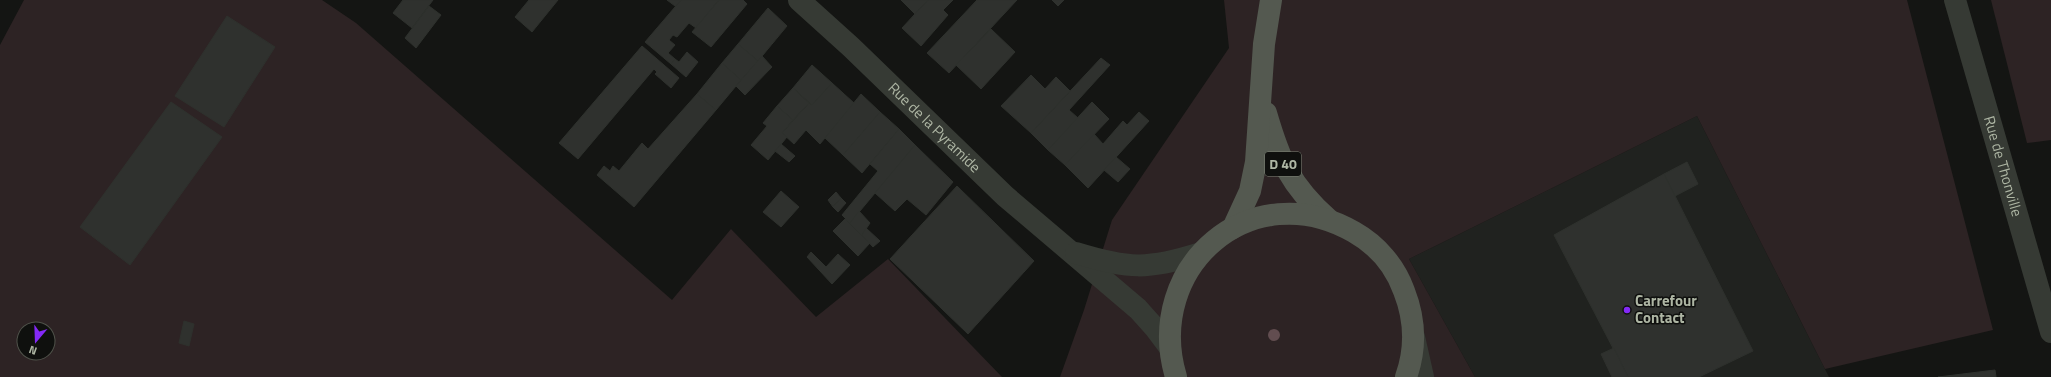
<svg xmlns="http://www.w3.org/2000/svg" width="2051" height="377" viewBox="0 0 2051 377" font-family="'Titillium Web',sans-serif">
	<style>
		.built { fill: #20221f }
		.green { fill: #2d2324; fill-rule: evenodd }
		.building { fill: #2f312e; stroke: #2e312d }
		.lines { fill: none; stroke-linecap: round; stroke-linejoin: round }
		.street { stroke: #363a34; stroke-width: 22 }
		.primary { stroke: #545950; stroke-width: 22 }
		.tree { fill: #624d50 }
		.poi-dot { fill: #8429f7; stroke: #0f100e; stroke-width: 1.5 }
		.labels { text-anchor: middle; stroke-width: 3; stroke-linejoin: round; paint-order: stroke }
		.shield { fill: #0f100e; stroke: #7e8477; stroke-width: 1 }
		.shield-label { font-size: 14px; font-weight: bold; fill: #aeb6a4 }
		.street-label { font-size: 15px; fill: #aeb6a4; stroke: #0f100e }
		.poi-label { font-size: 15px; font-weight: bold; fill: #aeb6a4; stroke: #0f100e; text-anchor: start }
	</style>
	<rect width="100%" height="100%" fill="#141513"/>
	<polygon class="built" points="1697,116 1829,377 1475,377 1409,259"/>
	<g class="green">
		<path d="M24 0H322L356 23 672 300 731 229 816 317 888 259 1002 377H0V45ZM24 329H48V353H24Z"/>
		<polygon points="1224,0 1907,0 1993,330 1825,369 1697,116 1409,259 1475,377 1060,377 1084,310 1112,220 1229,48"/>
		<polygon points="1991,0 2051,0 2051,140 2027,143"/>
	</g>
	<g class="building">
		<polygon points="403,0 433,0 412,28 393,13"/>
		<polygon points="529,0 558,0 532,32 515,17"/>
		<polygon points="667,0 681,0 675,6"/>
		<polygon points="681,0 719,0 696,28 689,23 677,37 673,35 669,40 675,45 668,53 675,59 671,64 645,42"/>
		<polygon points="719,0 743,0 747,4 711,47 692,32"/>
		<polygon points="901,0 928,0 915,14"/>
		<polygon points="928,0 953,0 943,10 948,15 921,46 902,28"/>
		<polygon points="977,0 1017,0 949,73 927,53"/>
		<polygon points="1052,0 1064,0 1058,6"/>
		<polygon points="429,6 441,15 416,48 405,38"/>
		<polygon points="768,8 787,26 758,61 738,44"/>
		<polygon points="227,16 275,47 224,127 175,96"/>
		<polygon points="991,29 1015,52 981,89 956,65"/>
		<polygon points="738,44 758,61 741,80 722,63"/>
		<polygon points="642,46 679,78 671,88 655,74 657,72 654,69 578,159 559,143"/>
		<polygon points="687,52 698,62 686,77 671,64 675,59 679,62"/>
		<polygon points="762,56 772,67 745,95 736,86"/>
		<polygon points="1101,58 1110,65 1069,110 1078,118 1048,150 1031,133"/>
		<polygon points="722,63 741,80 716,110 697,94"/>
		<polygon points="812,65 832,83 812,105 793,88"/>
		<polygon points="1031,75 1045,89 1056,77 1070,91 1031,133 1001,106"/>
		<polygon points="832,83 854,103 820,144 806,130 794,144 782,133 809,103 812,105"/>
		<polygon points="793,88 809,103 793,120 777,106"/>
		<polygon points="697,94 716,110 634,207 597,175 604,166 610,171 613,166 619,171 642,143 648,149"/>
		<polygon points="861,94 880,112 843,155 825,138"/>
		<polygon points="171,102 222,137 130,265 80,227"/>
		<polygon points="1092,102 1109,119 1065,165 1048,150"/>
		<polygon points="777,106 793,120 782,133 787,137 768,160 751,145 767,126 763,123"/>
		<polygon points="880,112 899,129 862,173 843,155"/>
		<polygon points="1139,112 1149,121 1088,188 1065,165 1094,134 1103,144 1123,121 1127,125"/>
		<polygon points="899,129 915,145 850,223 842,215 878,171 870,164"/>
		<polygon points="781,144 795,156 789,162 775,151"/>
		<polygon points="915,145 953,182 926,215 907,199 895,211 875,193"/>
		<polygon points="1116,157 1130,169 1118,182 1104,170"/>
		<polygon points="1687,162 1698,184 1675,196 1664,174"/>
		<polygon points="1664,174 1753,351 1699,377 1628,377 1554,235"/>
		<polygon points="957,186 1034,261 968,334 890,259"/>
		<polygon points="781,191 799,207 781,227 763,212"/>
		<polygon points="836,192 841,198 833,207 828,200"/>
		<polygon points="841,198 846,203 838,212 833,207"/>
		<polygon points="859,211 870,223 862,235 850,223"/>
		<polygon points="845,219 870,243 858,256 833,231"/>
		<polygon points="866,228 880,241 873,247 862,235"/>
		<polygon points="811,252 826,267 838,254 850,265 832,284 807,257"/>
		<polygon points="184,321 194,324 189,346 179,343"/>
		<polygon points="1614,348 1628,377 1612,377 1601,354"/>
		<polygon points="1995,370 1996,377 1938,377"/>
	</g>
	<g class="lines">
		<g class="street">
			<path id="s1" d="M799 0 851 47 1005 196 1138 309 1155 328 1170 348"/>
			<path id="s2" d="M1955 0 2051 332"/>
			<path d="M1076 253C1128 269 1148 270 1201 253"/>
			<polyline points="1414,337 1423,377"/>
		</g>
		<g class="primary">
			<path d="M1266 113C1280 161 1290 185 1328 219"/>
			<polyline points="1233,228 1250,191 1256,162 1264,44 1271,0"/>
			<path d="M1176 377C1143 266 1252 173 1354 232 1377 245 1395 266 1404 291 1415 319 1416 349 1406 377"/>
		</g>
	</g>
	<circle class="tree" cx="1274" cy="335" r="6"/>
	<circle class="poi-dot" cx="1627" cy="310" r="4"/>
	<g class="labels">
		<rect class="shield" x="1265" y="152" width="36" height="24" rx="3"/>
		<g class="shield-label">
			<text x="1283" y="169">D 40</text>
		</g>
		<g class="street-label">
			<text dy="5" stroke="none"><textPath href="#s1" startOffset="186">Rue de la Pyramide</textPath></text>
			<text dy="5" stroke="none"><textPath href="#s2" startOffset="173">Rue de Thonville</textPath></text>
		</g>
		<g class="poi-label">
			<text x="1635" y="306">Carrefour<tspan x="1635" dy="17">Contact</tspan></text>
		</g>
	</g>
	<g transform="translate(36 341) rotate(199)"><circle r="19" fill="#0f100e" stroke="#4f524a"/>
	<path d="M0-3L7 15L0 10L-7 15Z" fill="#8429f7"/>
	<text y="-6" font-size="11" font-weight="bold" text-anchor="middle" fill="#aeb6a4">N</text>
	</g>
</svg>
